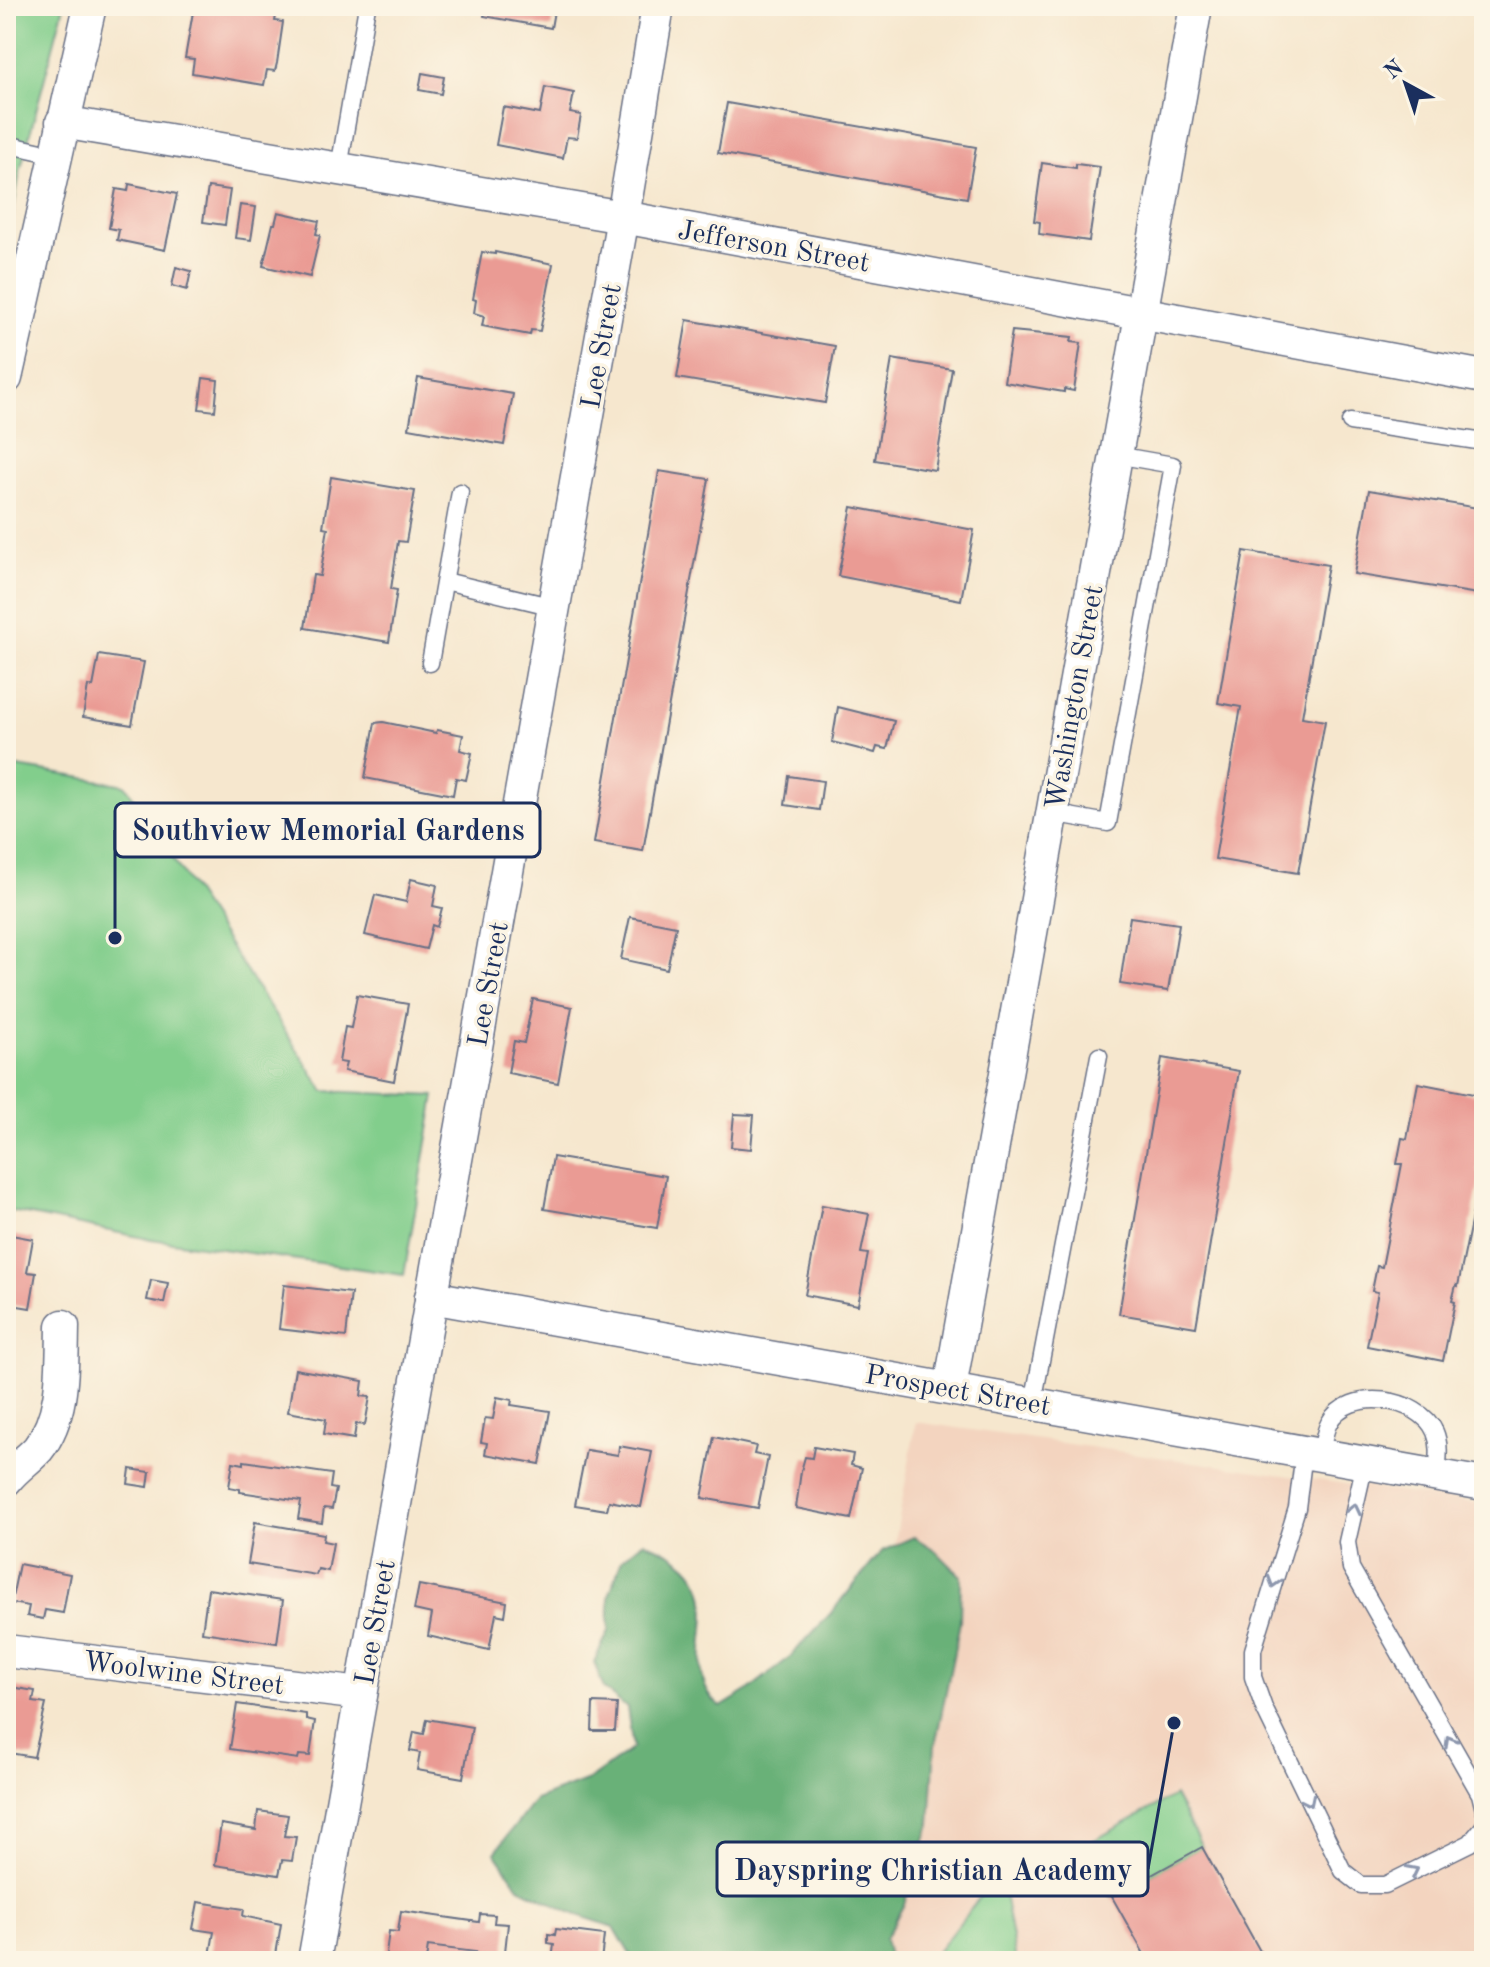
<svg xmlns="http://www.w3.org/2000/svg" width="1490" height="1967" viewBox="0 0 1490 1967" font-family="'Old Standard TT',serif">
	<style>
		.built { fill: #f3d4bf }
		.green { fill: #82ce8c; stroke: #4e7e75; stroke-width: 2 }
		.forest { fill: #69b178; stroke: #42706b; stroke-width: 2 }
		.building { fill: #ea9b94 }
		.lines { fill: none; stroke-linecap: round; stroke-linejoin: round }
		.lane-casing { stroke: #686f85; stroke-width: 19 }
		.street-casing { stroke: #686f85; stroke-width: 35 }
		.lane { stroke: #fff; stroke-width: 16 }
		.street { stroke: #fff; stroke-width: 32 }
		.oneway { stroke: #8d97ae }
		.labels { text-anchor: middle; stroke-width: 7; stroke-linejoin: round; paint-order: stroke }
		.street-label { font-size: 28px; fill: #1b2f5e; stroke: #fcf5e5 }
		.leader { fill: none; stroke: #1b2f5e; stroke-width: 3 }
		.callout-dot { fill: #1b2f5e; stroke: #fcf5e5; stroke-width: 3 }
		.callout { fill: #fcf5e5; stroke: #1b2f5e; stroke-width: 3 }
		.callout-label { font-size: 30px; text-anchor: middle; font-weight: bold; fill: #1b2f5e }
	</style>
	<rect width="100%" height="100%" fill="#fcf5e5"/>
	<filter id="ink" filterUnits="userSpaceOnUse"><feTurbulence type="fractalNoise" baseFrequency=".0125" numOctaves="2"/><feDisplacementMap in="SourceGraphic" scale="16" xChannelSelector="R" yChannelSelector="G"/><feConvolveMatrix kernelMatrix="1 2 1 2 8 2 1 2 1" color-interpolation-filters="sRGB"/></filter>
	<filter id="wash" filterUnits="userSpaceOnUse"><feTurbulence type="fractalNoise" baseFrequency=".006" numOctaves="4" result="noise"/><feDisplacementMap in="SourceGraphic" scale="32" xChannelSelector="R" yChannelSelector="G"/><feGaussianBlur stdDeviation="1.8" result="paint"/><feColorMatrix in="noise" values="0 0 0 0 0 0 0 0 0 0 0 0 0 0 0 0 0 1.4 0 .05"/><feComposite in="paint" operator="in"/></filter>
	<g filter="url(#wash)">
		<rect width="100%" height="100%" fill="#f6e7ce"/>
		<polygon class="built" points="916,1422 1484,1504 1484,1961 836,1961 825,1942"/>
		<g class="green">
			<polygon points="6,6 64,6 20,171 6,255"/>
			<polygon points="6,765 125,785 324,1091 435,1096 404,1275 144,1238 6,1210"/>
			<polygon points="1174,1796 1202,1847 1112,1897 1084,1846"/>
			<polygon points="1003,1888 1016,1961 930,1961 984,1892"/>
		</g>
		<path class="forest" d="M914 1537 935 1550 961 1576 960 1622 935 1746 930 1825 904 1904 885 1939 890 1961H634L614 1927 574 1914 519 1887 495 1852 535 1800 588 1780 633 1748 627 1708 604 1689 594 1662 609 1631V1596L622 1559 643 1542C759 1580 665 1664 721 1707L747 1691 789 1658 832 1612 882 1551Z"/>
		<g id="blocks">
			<g class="building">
				<polygon points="194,6 278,6 275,21 283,22 277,63 275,71 267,70 264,85 192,73 194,59 185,58"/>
				<polygon points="486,6 564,6 563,13 554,11 551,28 484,16"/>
				<polygon points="422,73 444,77 441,94 419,90"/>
				<polygon points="545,87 574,93 570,113 581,115 577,138 567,137 563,158 496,145 503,107 540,114"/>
				<polygon points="727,103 976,147 967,198 718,153"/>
				<polygon points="1042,163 1076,168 1076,164 1100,167 1089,241 1039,234 1040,222 1034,221"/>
				<polygon points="129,184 177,194 165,250 117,240 119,230 109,228 116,189 128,191"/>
				<polygon points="208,187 230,190 225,225 203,222"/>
				<polygon points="240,205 256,207 251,240 235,238"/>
				<polygon points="278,212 319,221 316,234 320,235 310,277 263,266 273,224 275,224"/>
				<polygon points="482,252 495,254 495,252 553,264 540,331 531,330 530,335 482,326 484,316 474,313 476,300 473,299"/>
				<polygon points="176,267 191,271 187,290 172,286"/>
				<polygon points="687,320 835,346 825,403 677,378"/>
				<polygon points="1012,331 1072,337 1071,342 1081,343 1074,391 1064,389 1064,392 1004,382"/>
				<polygon points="892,359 952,369 935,470 875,460"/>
				<polygon points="203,378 218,380 215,411 199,409"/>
				<polygon points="418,378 513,394 504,445 409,428"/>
				<polygon points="659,471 709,479 643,851 594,843"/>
				<polygon points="331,477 415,491 406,542 398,541 391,589 397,590 389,642 305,628 313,575 320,576 328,528 323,527"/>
				<polygon points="1369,490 1484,509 1484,595 1354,574"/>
				<polygon points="852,507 974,530 961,600 838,576"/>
				<polygon points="1244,551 1328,565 1302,717 1325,721 1298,873 1215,859 1241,707 1218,703"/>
				<polygon points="99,655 144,662 132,725 83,717 88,686 93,687"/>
				<polygon points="838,707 894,721 887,749 877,747 875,753 832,742"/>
				<polygon points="383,722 436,733 437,730 463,735 460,750 472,753 466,780 456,778 453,795 365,778 375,723"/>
				<polygon points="789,776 823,781 819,810 785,805"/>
				<polygon points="411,879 437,885 433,906 442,908 437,927 432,925 426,949 365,935 375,895 406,902"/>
				<polygon points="630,917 676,926 667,969 621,959"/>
				<polygon points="1130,917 1179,924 1168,991 1120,984"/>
				<polygon points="357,995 408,1004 394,1081 344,1071 346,1063 339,1062 345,1027 351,1028"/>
				<polygon points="533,999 572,1007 558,1083 508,1073 514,1041 524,1043"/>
				<polygon points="1162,1058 1239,1071 1196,1327 1119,1314"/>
				<polygon points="1418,1083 1484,1096 1484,1155 1480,1156 1477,1172 1481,1173 1458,1286 1456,1285 1452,1301 1455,1302 1443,1361 1367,1346 1378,1292 1372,1291 1377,1266 1382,1267 1402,1164 1397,1164 1402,1138 1407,1139"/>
				<polygon points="734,1114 754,1115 751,1149 731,1147"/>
				<polygon points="553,1157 666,1176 657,1228 544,1209"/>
				<polygon points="822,1205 869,1214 861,1253 868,1254 858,1305 805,1295"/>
				<polygon points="6,1234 33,1239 27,1272 36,1273 30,1308 6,1304"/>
				<polygon points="151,1280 168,1283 164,1303 147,1300"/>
				<polygon points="284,1285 351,1293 346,1337 279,1329"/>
				<polygon points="295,1369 363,1381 361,1396 370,1397 365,1425 356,1424 354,1439 324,1434 326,1419 288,1412"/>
				<polygon points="497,1397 512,1400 511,1405 550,1411 540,1464 485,1454 487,1443 481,1442 485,1418 493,1419"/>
				<polygon points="714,1437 756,1446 754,1454 768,1457 758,1508 702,1498"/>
				<polygon points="619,1446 652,1452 641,1507 609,1501 607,1510 575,1505 586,1450 618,1455"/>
				<polygon points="814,1447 853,1454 851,1465 862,1468 851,1519 796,1508 801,1471 805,1457 812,1458"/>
				<polygon points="244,1461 332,1474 330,1488 336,1489 332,1509 324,1508 322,1523 298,1519 301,1501 240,1492 240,1489 229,1487 233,1462 244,1464"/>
				<polygon points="130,1469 150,1472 148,1487 128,1484"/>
				<polygon points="255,1522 324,1534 323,1541 333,1543 328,1571 318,1569 316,1575 248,1564"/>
				<polygon points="19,1564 70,1574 63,1613 45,1610 43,1619 27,1616 29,1606 11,1603"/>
				<polygon points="419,1585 507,1602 505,1616 496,1614 489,1650 428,1636 432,1614 414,1610"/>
				<polygon points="208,1589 283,1600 277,1643 202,1632"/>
				<polygon points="11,1687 35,1691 33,1702 46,1704 34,1757 9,1753 11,1744 6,1743 6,1697 9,1698"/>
				<polygon points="593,1703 617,1704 615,1731 592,1731"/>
				<polygon points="237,1704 306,1714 306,1719 315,1721 310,1756 299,1755 298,1759 230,1749"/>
				<polygon points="427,1719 472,1727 463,1778 417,1770 420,1753 410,1751 414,1732 424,1734"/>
				<polygon points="258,1811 288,1815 284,1836 296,1837 292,1861 282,1860 279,1875 215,1865 221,1824 256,1830"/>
				<polygon points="1202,1847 1265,1960 1263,1961 1148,1961 1112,1897"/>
				<polygon points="198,1902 244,1909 243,1916 281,1924 275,1961 209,1961 214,1932 193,1929"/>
				<polygon points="401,1911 479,1922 480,1914 495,1915 494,1923 508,1924 504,1961 475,1961 476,1952 428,1946 426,1961 385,1961 389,1931 398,1932"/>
				<polygon points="556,1929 604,1935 601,1961 552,1961 554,1944 548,1943 548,1934 555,1935"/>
			</g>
		</g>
	</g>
	<g filter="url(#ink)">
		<use href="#blocks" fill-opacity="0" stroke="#686f85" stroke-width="2"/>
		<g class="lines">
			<defs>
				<g id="lane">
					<polyline points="6,144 55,155"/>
					<polyline points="339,168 367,6"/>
					<polyline points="1350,422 1484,442"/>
					<polyline points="445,581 554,607"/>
					<polyline points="430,663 460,492"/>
					<polyline points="1052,813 1108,823 1173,465 1116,455"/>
					<polyline points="1033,1403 1099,1056"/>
					<polyline points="1304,1452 1297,1508 1253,1650 1253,1677 1264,1708 1343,1871 1361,1885 1385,1885 1470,1843 1484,1826"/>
					<path d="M1321 1454C1323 1445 1324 1432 1329 1423 1348 1386 1420 1397 1435 1432 1441 1446 1438 1461 1437 1476"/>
					<polyline points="1365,1463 1347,1542 1351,1568 1480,1794 1484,1810"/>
				</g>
				<g id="street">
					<polyline points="62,122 623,217 1484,377"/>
					<polyline points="6,378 90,6"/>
					<polyline points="431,1297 1484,1484"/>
					<polyline points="950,1388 1196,6"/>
					<path d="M6 1480C15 1468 28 1460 38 1449 65 1415 62 1367 63 1326"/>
					<polyline points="6,1651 361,1694"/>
					<polyline points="314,1961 623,217 658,6"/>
				</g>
			</defs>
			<use href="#lane" class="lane-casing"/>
			<use href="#street" class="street-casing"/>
			<use href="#lane" class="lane"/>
			<use href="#street" class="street"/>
		</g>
		<defs><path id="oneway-chevron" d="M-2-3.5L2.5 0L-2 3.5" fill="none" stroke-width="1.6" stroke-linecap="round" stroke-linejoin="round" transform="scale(2)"/></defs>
		<g class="oneway">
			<use href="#oneway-chevron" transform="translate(1354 1509) rotate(-77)"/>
			<use href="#oneway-chevron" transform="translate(1274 1582) rotate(107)"/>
			<use href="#oneway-chevron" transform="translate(1450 1741) rotate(-120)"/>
			<use href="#oneway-chevron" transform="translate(1309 1801) rotate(64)"/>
			<use href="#oneway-chevron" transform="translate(1413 1871) rotate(-27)"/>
		</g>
	</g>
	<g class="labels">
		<g class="street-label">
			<text transform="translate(774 245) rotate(10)" y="10">Jefferson Street</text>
			<text transform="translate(600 346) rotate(-80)" y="10">Lee Street</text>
			<text transform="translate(1073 697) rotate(-80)" y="10">Washington Street</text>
			<text transform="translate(487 984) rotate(-80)" y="10">Lee Street</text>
			<text transform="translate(958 1389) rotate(10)" y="10">Prospect Street</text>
			<text transform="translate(374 1622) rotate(-80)" y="10">Lee Street</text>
			<text transform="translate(184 1672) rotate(7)" y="10">Woolwine Street</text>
		</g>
	</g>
	<path class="leader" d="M115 938L115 830M1174 1723L1148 1869"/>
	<g class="callout-dot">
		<circle cx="115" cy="938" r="8"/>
		<circle cx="1174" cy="1723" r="8"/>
	</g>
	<g class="callout">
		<rect x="115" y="803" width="425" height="54" rx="8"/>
		<rect x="717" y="1842" width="431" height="54" rx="8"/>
	</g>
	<g class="callout-label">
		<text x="328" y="840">Southview Memorial Gardens</text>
		<text x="933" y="1880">Dayspring Christian Academy</text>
	</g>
	<rect width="1490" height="1967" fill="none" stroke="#fcf5e5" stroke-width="32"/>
	<g transform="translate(1406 84) rotate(320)" stroke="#fcf5e5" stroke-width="6" paint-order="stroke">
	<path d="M0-6L14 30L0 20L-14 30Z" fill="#1b2f5e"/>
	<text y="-12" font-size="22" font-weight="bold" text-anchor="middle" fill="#1b2f5e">N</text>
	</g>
</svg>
